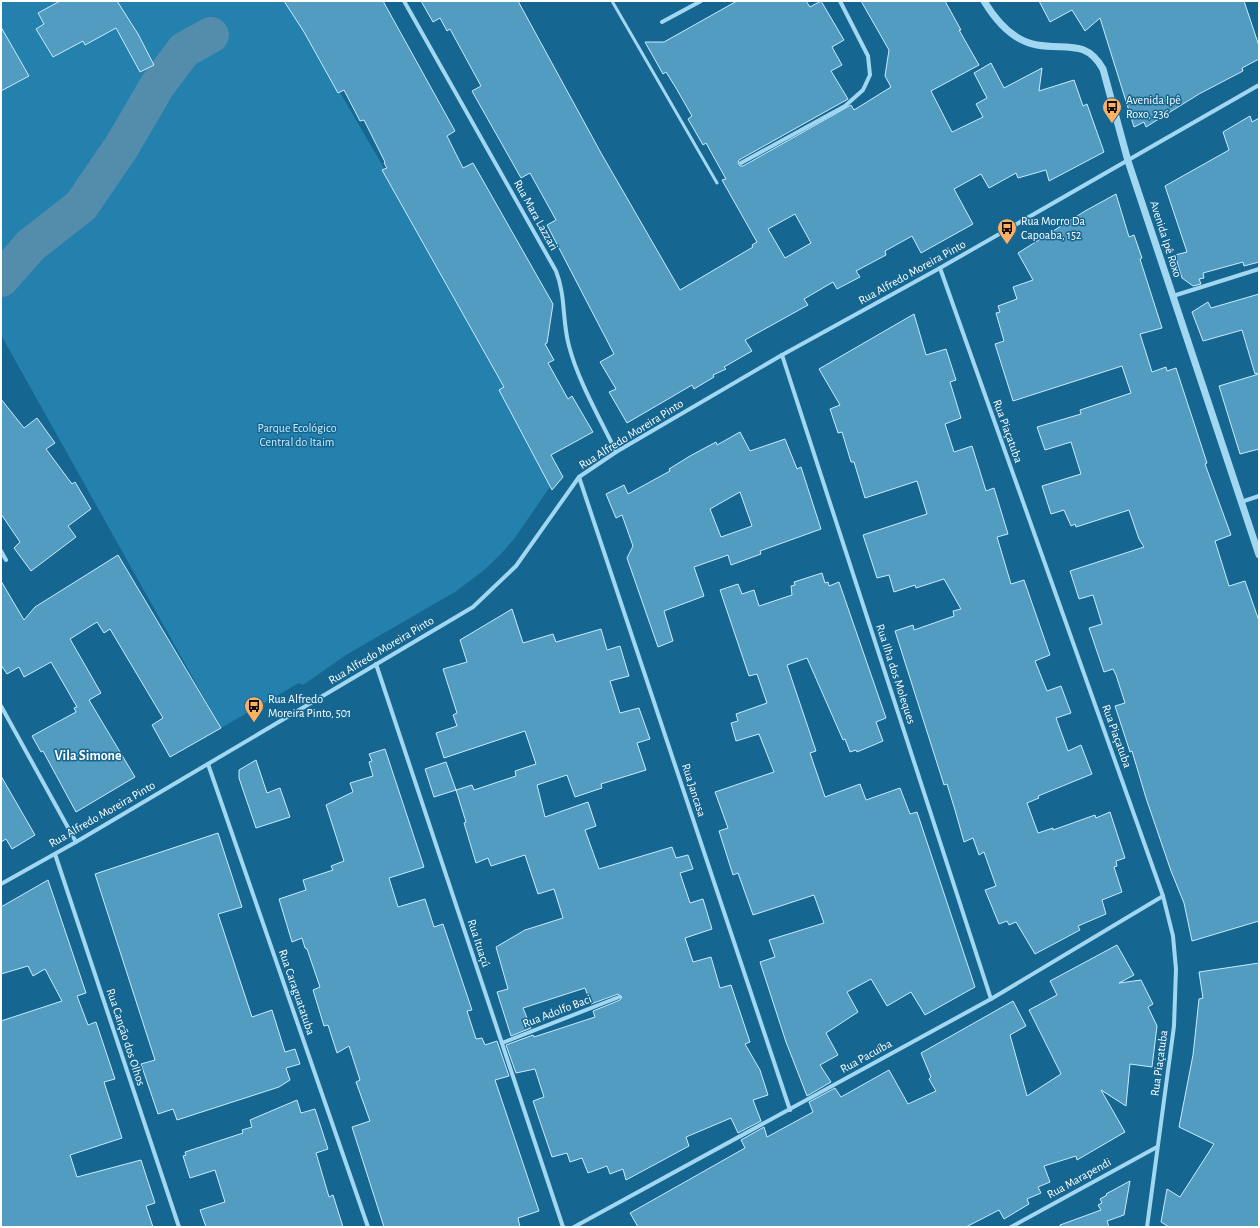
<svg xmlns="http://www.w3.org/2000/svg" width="1260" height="1228" viewBox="0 0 1260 1228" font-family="'Alegreya Sans',sans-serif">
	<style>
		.green { fill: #2480ad }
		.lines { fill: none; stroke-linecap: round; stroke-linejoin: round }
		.river { stroke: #548dab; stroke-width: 36 }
		.building { fill: #539cc1; stroke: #c9ebfc; fill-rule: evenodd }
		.service { stroke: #a2d7f1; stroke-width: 3 }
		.minor { stroke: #a2d7f1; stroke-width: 4 }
		.tertiary { stroke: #a2d7f1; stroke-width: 7 }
		.labels { text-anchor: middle; stroke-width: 3; stroke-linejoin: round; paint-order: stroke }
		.poi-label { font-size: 12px; fill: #fff; stroke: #156691; text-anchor: start }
		.street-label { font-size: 12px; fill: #fff; stroke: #156691 }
		.park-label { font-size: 12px; fill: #c9ebfc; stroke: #156691 }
		.quarter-label { font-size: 14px; font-weight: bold; fill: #fff; stroke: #156691 }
	</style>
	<rect width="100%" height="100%" fill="#156691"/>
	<polygon class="green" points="1,1 287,1 557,466 552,484 514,539 501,554 483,571 455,592 346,655 303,685 299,683 221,728 1,335"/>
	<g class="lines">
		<polyline class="river" points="1,279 31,245 81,206 122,146 157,86 184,50 211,35"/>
	</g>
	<g class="building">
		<polygon points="60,1 117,1 138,34 154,65 140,72 116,28 85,45 83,41 53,57 36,29 44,24 38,13"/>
		<polygon points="284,1 383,1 455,131 447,136 463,168 473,163 553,304 547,343 545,344 554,360 548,363 568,399 572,396 593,432 551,455 563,477 552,490 499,390 504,387 382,170 387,168 384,163 385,162 364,120 360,121 344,90 338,93 304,32"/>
		<path d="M421 1H518L601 153 680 290 753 247 752 245 757 242 722 180 726 179 706 143 703 145 688 119 692 116 676 88 666 72 663 74 645 42H664L737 1H806L810 7 821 1 844 40 832 47 842 65 831 71 848 99 739 160 738 163 740 166H743L851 105 854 110 891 87 885 76 889 50 861 1H945L961 30H959L979 65 931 91 952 132 983 117 976 104 987 98 974 73 991 63 1004 88 1042 68 1039 91 1074 80 1083 106 1087 104 1104 152 1049 181 1046 170 1018 178 1016 173 989 188 981 174 954 189 973 224 921 253 912 236 885 251 886 255 856 271 860 277 837 289 833 282 804 299 808 305 745 340 752 351 724 367 726 369 713 375 714 377 694 389 692 385 627 423 609 392 616 389 600 362 614 354 547 225 556 220 530 173 521 178 477 100 472 91 481 86 450 29 447 31 440 18 433 22ZM795 214 811 243 785 258 768 229Z"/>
		<polygon points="1039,1 1244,1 1259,46 1259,59 1242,68 1243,71 1199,94 1146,127 1144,122 1134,127 1100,18 1085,31 1072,10 1050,22"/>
		<polygon points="1,27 29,76 1,91"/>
		<polygon points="1250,116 1252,122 1259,118 1259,262 1244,266 1243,262 1203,273 1204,278 1199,279 1201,284 1193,286 1182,278 1175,255 1187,252 1165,186 1229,150 1223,132"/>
		<polygon points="1116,194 1129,237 1134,235 1142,258 1140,259 1162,328 1140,334 1152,372 1166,367 1167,371 1176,368 1207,463 1205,464 1231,535 1215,541 1229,586 1245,581 1259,621 1259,921 1192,941 1184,903 1171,871 1146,798 1132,751 1130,752 1115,706 1125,703 1116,675 1113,669 1104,672 1089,628 1102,624 1093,595 1079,599 1070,571 1144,547 1139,539 1129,510 1076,527 1075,524 1071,526 1064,510 1051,514 1042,486 1081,474 1071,442 1045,450 1037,427 1081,414 1080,410 1131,393 1122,366 1013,401 995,344 1004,341 996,313 1000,312 998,306 1017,299 1013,287 1033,280 1018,253 1085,211"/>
		<polygon points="1259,294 1259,373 1255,374 1242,330 1203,341 1192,312 1208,302 1211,308"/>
		<polygon points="914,314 926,355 946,349 956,380 950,382 961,418 945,424 954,452 972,446 986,491 994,488 1008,534 997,537 1011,584 1024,580 1050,655 1035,661 1047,691 1061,686 1071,713 1056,718 1068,751 1081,745 1092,774 1038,796 1039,798 1027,803 1038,833 1053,828 1053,830 1095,815 1096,818 1110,812 1125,858 1116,861 1117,866 1114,867 1122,892 1102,900 1106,914 1078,926 1080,930 1035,954 1016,922 1009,925 1007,921 999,924 985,890 996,886 984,852 979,855 973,838 964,842 955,810 947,784 944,785 895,631 913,625 914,630 954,616 953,611 961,609 944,579 916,588 915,585 894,592 889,575 877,578 863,535 927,514 917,481 865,498 854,462 851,462 842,432 838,433 830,409 840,405 819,369"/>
		<polygon points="1259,374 1259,449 1240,454 1219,386"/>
		<polygon points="1,399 24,428 37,418 55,443 46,449 72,484 75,482 91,509 68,526 76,537 31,571 14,548 20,542 1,514"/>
		<path d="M740 432 750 451 785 439 797 469 801 467 821 529 760 551 761 554 731 565 728 555 694 567 704 596 664 611 673 641 658 647 627 558 633 546 622 515 616 518 606 494 624 485 628 494 670 471 669 469 690 456 716 442 717 445ZM740 492 752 526 721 537 710 509Z"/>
		<polygon points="118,555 221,728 170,757 152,725 163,718 110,629 104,633 97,622 70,639 101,693 89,700 135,777 76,812 43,751 41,752 32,736 76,712 74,708 77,707 51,662 24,677 19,667 7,674 1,665 1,581 24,620 35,607"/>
		<polygon points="822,573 825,583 828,582 829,586 839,582 886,718 876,722 883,741 857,752 856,750 850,752 845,739 843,740 807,658 787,665 816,751 810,753 825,797 860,784 866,800 900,788 910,814 917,812 975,987 925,1015 911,992 887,1006 871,979 847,992 858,1012 826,1033 838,1055 820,1065 831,1082 807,1096 786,1042 760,962 775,957 769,940 824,923 814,895 753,915 738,873 733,875 719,831 728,828 715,792 774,772 759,734 736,741 731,723 738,721 736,714 767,703 757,674 749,676 720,590 738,584 742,594 754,590 759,606 792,595 791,586 795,585 794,582"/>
		<polygon points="512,609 523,643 553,634 556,642 601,629 607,650 620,646 629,676 610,681 620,713 639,708 650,739 637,743 646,770 601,784 602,788 575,797 567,775 537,785 545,817 588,802 596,826 585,830 599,869 672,847 676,858 688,855 693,869 680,873 690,903 703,899 712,929 685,938 693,962 711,957 720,988 731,985 750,1042 745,1044 760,1070 768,1095 753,1100 761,1121 738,1133 731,1118 686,1137 689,1146 626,1180 623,1169 610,1174 607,1166 588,1173 582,1158 570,1162 567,1153 552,1157 533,1101 544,1097 535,1069 516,1073 506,1045 533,1035 534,1037 595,1017 593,1011 620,1000 622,997 618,994 591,1004 585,988 523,1008 531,1028 511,1036 497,992 508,989 496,947 525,930 563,918 554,889 538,894 525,855 491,866 488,858 476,863 464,823 466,822 456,790 472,785 474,790 516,776 515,771 536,764 525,731 444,758 436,733 457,726 453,715 457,713 443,669 467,662 460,640"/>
		<polygon points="385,749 424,867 389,878 398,907 425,899 434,927 443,924 472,1010 467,1011 476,1039 482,1038 485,1045 497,1041 509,1076 495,1080 539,1211 518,1218 520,1227 384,1227 352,1127 370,1121 356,1082 360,1080 349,1046 337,1053 328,1025 324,1026 313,990 320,987 307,949 305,948 302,938 292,942 279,899 306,890 303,880 333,870 331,866 344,861 326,805 353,792 350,783 373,776 369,762 372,761 369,754"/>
		<polygon points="256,760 267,793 280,788 290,817 256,828 239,778 239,770"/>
		<polygon points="446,762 456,790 434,797 425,769"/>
		<polygon points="1,776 35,835 12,849 6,839 1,842"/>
		<polygon points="218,833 242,907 218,914 252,1017 272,1010 285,1052 295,1049 300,1064 286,1068 290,1080 279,1087 177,1120 173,1109 158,1114 141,1064 155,1060 95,874"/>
		<polygon points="48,880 86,993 77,996 88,1025 96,1022 115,1079 104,1082 122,1138 70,1155 77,1177 141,1160 155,1203 146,1206 153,1227 1,1227 1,1021 62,1001 45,969 33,976 28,966 1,974 1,907"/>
		<polygon points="1117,945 1134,975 1119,983 1141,980 1153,1004 1148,1007 1157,1026 1152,1067 1130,1064 1126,1106 1101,1090 1125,1132 1077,1160 1076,1156 1044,1166 1050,1182 1038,1187 1041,1193 1027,1199 1029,1204 1004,1219 999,1210 966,1227 638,1227 630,1213 745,1148 741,1140 764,1127 767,1137 813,1112 809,1102 835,1088 841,1097 889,1070 908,1104 936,1091 929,1079 931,1077 921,1053 1013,1001 1026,1026 1010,1035 1027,1096 1061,1074 1029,1010 1057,995 1050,981"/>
		<polygon points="1259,963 1259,1227 1169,1227 1161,1222 1167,1189 1180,1197 1214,1144 1179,1127 1193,1055 1199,999 1203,998 1199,972"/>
		<polygon points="297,1100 301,1113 315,1109 328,1149 316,1153 329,1197 333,1195 343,1227 206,1227 200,1210 225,1202 215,1170 190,1178 183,1156 186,1155 185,1152 243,1133 242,1130 252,1127 250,1120"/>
		<polygon points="1130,1181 1124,1215 1107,1221 1109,1227 1060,1227 1060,1225 1101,1210 1098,1205 1102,1203 1100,1199 1107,1195 1106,1194"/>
	</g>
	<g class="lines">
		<polyline class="service" points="612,1 717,183"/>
		<g class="minor">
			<path d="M404 1 556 271C566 296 562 321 569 346 578 381 601 420 616 452"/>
			<polyline points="662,22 701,1"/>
			<polyline points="741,163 845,106 863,90 870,75 868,56 840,1"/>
			<polyline points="940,268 1163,896 1173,936 1176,969 1174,1026 1147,1227"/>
			<polyline points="1173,296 1259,269"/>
			<polyline points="782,355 991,999"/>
			<polyline points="579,477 790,1110"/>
			<polyline points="1241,502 1259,496"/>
			<polyline points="1,551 6,560"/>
			<polyline points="376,664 563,1227"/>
			<polyline points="1,706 76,842"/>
			<polyline points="208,764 368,1227"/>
			<polyline points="55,854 179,1227"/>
			<polyline points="1,884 76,842 473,607 516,566 579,477 616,452 782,355 940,268 1259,85"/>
			<polyline points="502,1043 619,997"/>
			<polyline points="574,1227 991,999 1163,896"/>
			<polyline points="1011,1227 1157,1147"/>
		</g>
		<path class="tertiary" d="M984 1C996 21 1013 41 1037 45 1066 50 1086 39 1103 69L1128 161 1259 555"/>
	</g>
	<defs>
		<symbol id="bus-pin" viewBox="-11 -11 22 30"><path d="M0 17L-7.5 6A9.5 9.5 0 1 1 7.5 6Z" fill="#ffaf62" stroke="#156691"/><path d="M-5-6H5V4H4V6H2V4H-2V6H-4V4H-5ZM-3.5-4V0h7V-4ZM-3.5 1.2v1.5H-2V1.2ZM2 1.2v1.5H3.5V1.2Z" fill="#111"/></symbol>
	</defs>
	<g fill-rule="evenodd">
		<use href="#bus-pin" x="1101" y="96" width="22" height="30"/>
		<use href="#bus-pin" x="996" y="217" width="22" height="30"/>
		<use href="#bus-pin" x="243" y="695" width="22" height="30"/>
	</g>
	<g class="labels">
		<g class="poi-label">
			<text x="1126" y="104">Avenida Ipê<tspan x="1126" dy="14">Roxo, 236</tspan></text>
			<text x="1021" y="225">Rua Morro Da<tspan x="1021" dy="14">Capoaba, 152</tspan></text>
			<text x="268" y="703">Rua Alfredo<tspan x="268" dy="14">Moreira Pinto, 501</tspan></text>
		</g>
		<g class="street-label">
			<text transform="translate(536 215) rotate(61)" y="4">Rua Mara Lazzari</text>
			<text transform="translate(1166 239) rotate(72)" y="4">Avenida Ipê Roxo</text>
			<text transform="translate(912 272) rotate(-29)" y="4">Rua Alfredo Moreira Pinto</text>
			<text transform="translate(1008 431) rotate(70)" y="4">Rua Piaçatuba</text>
			<text transform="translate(631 434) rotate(-32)" y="4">Rua Alfredo Moreira Pinto</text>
			<text transform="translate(381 650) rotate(-31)" y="4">Rua Alfredo Moreira Pinto</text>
			<text transform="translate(896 674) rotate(72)" y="4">Rua Ilha dos Moleques</text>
			<text transform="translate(1117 736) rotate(70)" y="4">Rua Piaçatuba</text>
			<text transform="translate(694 790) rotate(72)" y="4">Rua Jancasa</text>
			<text transform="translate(102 814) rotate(-30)" y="4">Rua Alfredo Moreira Pinto</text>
			<text transform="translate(479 943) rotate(72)" y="4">Rua Ituaçú</text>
			<text transform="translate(297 992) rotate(71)" y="4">Rua Caraguatatuba</text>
			<text transform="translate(557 1011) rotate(-21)" y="4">Rua Adolfo Baci</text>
			<text transform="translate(126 1037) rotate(72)" y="4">Rua Canção dos Olhos</text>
			<text transform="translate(866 1056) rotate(-29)" y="4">Rua Pacuíba</text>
			<text transform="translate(1159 1063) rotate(-82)" y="4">Rua Piaçatuba</text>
			<text transform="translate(1079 1178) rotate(-29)" y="4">Rua Marapendi</text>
		</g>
		<g class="park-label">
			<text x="297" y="432">Parque Ecológico<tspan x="297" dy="14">Central do Itaim</tspan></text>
		</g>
		<g class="quarter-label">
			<text x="88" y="760">Vila Simone</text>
		</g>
	</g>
	<rect width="1260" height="1228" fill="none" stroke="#ffffff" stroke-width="4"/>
</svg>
